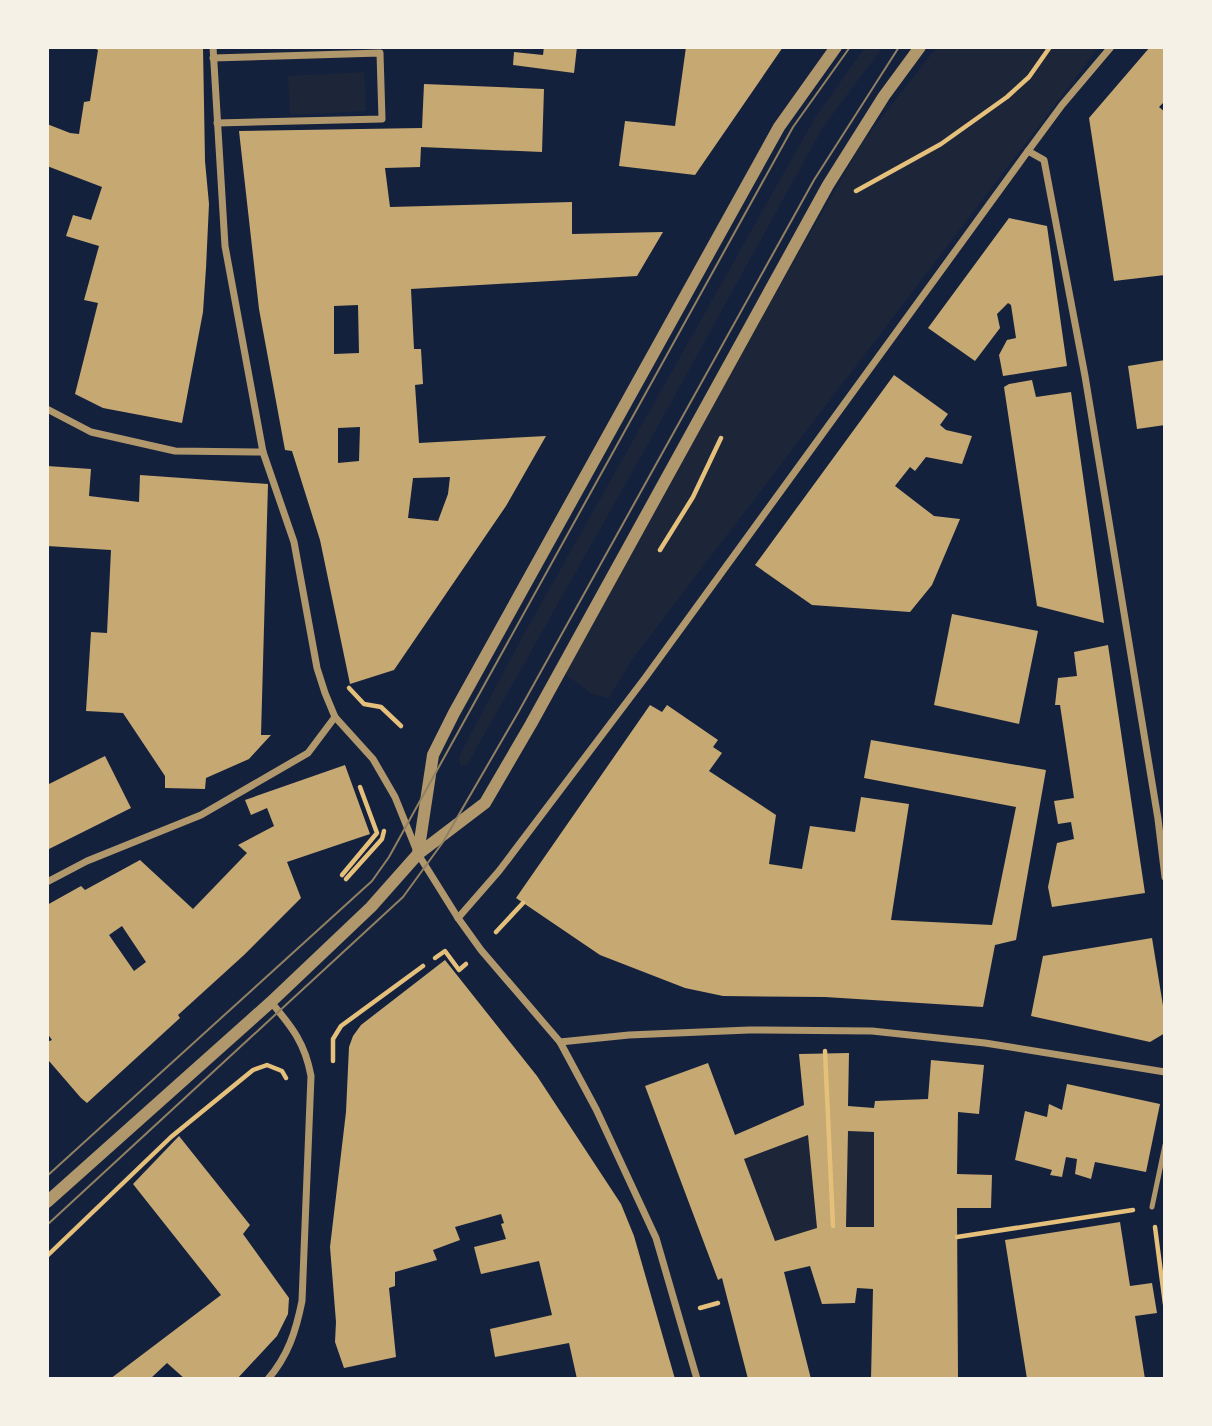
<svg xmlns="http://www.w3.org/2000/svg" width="1212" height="1426" viewBox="0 0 1212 1426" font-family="Manrope,sans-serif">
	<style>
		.green { fill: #1d2539 }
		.building { fill: #c6a872; fill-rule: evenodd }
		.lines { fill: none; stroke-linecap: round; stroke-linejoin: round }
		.path { stroke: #e5c07b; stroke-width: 4.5 }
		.service { stroke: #b1986c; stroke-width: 5 }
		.minor { stroke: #b1986c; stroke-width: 7 }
		.tertiary { stroke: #b1986c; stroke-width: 12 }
		.tram { stroke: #918062; stroke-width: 2 }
	</style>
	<rect width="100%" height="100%" fill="#14213d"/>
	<g class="green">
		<polygon points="865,47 883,47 823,127 652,437 467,765 460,765 459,756 524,634 813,121"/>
		<polygon points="937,47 1099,47 631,661 609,698 592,694 558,669 864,140"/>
		<polygon points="364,72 366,111 290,115 288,76"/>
		<polygon points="848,1131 874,1132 874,1227 846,1227"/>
		<polygon points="808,1135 817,1228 775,1241 744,1159"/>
	</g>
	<g class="building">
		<polygon points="92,47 203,47 205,161 209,204 206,268 203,312 182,423 103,408 75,394 98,303 84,300 99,246 66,236 73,215 91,220 102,187 47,166 47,124 70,133 79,134 84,102 90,101 98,50"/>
		<polygon points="544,47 577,47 574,73 513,65 514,52 543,55"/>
		<polygon points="686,47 783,47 695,175 619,166 625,121 675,126"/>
		<polygon points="1150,47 1165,47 1165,101 1159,107 1165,112 1165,275 1114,281 1089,118"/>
		<path d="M424 84 544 89 542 152 421 147 420 167 385 168 390 207 572 202V234L663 232 637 276 411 289 414 349H421L423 384 415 385 419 443 546 436 506 506 394 670 350 684 320 540 292 451 285 450 259 309 239 131 422 128ZM358 305 359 353 334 354V306ZM360 427 359 461 338 463V428ZM450 477 448 494 438 521 408 518 413 478Z"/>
		<polygon points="1009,218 1047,226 1067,366 1003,376 999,355 1007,340 1016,338 1011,305 1008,303 997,314 1000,328 975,361 928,328"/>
		<polygon points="1165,360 1165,425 1137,429 1128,366"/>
		<polygon points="894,375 948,414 940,425 946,430 972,436 962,464 926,457 915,471 910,467 895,486 934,516 960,519 932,585 910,612 812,605 755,565"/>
		<polygon points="1032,380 1036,397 1071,392 1104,623 1037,606 1004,387 1009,384"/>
		<polygon points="47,466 91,469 89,496 139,502 140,475 268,484 261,735 271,735 249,759 206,778 205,789 165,788 165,776 123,713 86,711 91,632 107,633 111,550 47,546"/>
		<polygon points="952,614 1038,631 1019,724 934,705"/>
		<polygon points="1108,645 1145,893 1052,907 1048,887 1057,843 1074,839 1071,822 1058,824 1054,801 1074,798 1060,705 1055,705 1058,678 1077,676 1074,652"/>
		<polygon points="650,705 662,712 667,705 718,740 713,747 722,753 709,771 776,815 769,864 802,869 810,826 855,832 861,797 909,804 891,920 992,925 1016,807 864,778 871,740 1046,770 1016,940 995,945 983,1007 825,997 723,996 685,988 600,955 516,898"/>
		<polygon points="105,756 131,808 47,850 47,785"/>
		<path d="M345 765 370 834 287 862 301 898 244 955 178 1015 180 1018 87 1103 81 1098 49 1061 47 1063V1042L52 1040 47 1033V905L81 886 85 890 140 860 193 909 247 853 238 845 274 826 267 808 251 815 245 800ZM122 926 146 962 134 971 109 935Z"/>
		<polygon points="1152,938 1165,1018 1165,1033 1150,1042 1031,1016 1043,956"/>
		<polygon points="445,960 537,1076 621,1204 634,1236 675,1379 577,1379 569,1343 495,1357 490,1329 552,1315 539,1261 481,1274 474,1247 506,1239 501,1224 504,1223 501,1214 455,1227 460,1240 433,1250 437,1260 395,1272 395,1286 389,1288 396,1357 344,1368 335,1342 336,1322 330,1247 346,1112 349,1047 353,1036 361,1025"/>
		<path d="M849 1053 848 1106 874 1108 875 1101 928 1099 931 1060 984 1065 979 1114 958 1112 957 1174 992 1175 991 1208H957L958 1379H871L873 1289 857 1288 855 1303 822 1304 810 1266 784 1272 811 1379H748L722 1278 718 1280 645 1086 708 1063 735 1135 804 1105 799 1054ZM848 1131 874 1132V1227H846ZM808 1135 817 1228 775 1241 744 1159Z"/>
		<polygon points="1067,1084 1160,1104 1146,1172 1095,1162 1091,1179 1075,1174 1077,1159 1066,1157 1062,1177 1050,1175 1052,1170 1015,1160 1025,1111 1047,1117 1049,1104 1062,1110"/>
		<polygon points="179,1136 250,1225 243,1234 289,1298 288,1314 277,1336 237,1379 185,1379 167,1363 150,1379 110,1379 221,1295 133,1184"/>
		<polygon points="1120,1222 1130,1286 1152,1283 1157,1313 1135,1316 1145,1379 1027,1379 1005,1240"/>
	</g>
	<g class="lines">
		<g class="path">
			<polyline points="856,191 941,144 1007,97 1029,77 1050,47"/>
			<polyline points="660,550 693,497 721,438"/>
			<polyline points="349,688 364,704 381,707 401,726"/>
			<polyline points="342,875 377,833 360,787"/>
			<polyline points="346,879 382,839 384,831"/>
			<polyline points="496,932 523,903"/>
			<polyline points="435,958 445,951 459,970 466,964"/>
			<polyline points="825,1051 833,1226"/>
			<polyline points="333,1061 333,1039 341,1026 423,966"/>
			<polyline points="1155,1227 1165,1304"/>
			<polyline points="957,1237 1133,1210"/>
			<polyline points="47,1256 171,1137 253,1070 267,1065 282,1071 286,1078"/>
			<polyline points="700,1308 718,1303"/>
		</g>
		<polyline class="service" points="1152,1207 1165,1145"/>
		<g class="minor">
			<polyline points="213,47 225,246 263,452 294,542 317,668 325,693 335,717 373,759 395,797 418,854 458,918 481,950 560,1042 596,1109 656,1238 697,1379"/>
			<polyline points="213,58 380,53 382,119 217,123"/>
			<polyline points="1028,151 1044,160 1085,376 1158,819 1165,877"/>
			<polyline points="47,409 91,432 175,451 263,452"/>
			<polyline points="47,882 87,861 201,815 308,753 335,717"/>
			<polyline points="458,918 499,871 645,678 1028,151 1062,105 1111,47"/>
			<polyline points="560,1042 629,1035 749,1030 872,1031 985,1043 1165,1072"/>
			<path d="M268 1379C288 1356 296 1331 302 1301L311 1076C305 1043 292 1027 271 1002"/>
		</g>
		<g class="tertiary">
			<polyline points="418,854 433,755 454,713 779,127 836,47"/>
			<polyline points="47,1202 271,1002 371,907 418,854 485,803 531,724 828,185 884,96 920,47"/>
		</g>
		<g class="tram">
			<polyline points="47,1176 372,881 389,857 793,127 850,47"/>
			<polyline points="47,1225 403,897 443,842 519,711 814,180 899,47"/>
		</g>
	</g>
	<rect width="1212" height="1426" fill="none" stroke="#f6f1e7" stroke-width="98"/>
</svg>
